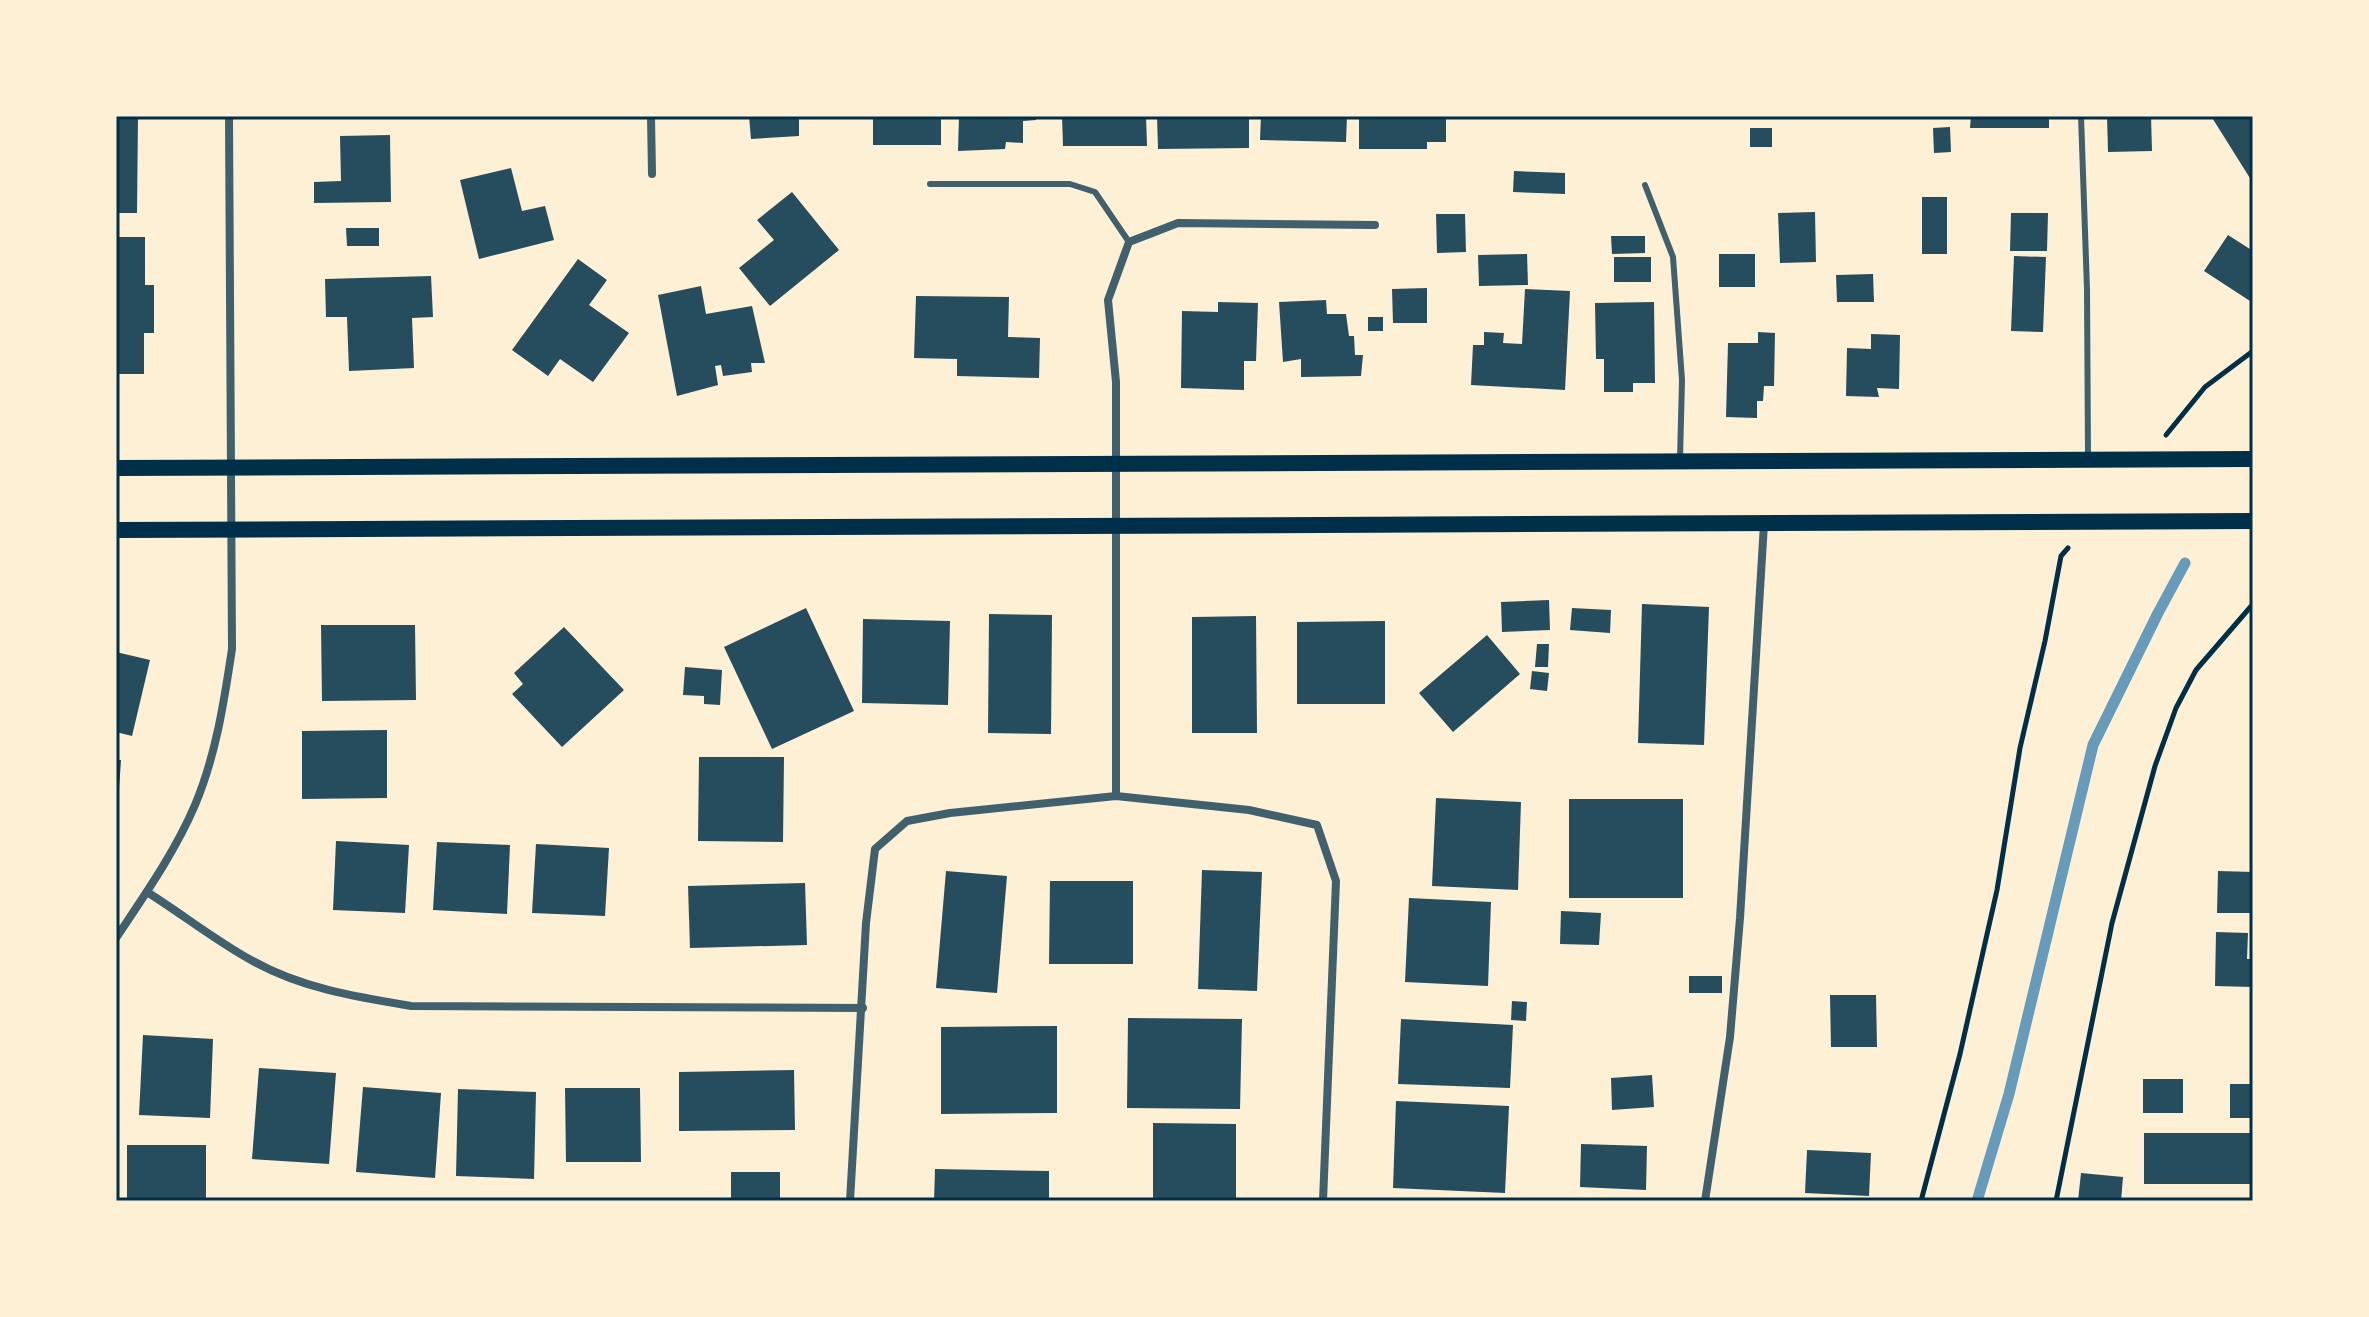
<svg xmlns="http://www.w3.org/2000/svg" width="2369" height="1317" viewBox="0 0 2369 1317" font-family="'Space Grotesk',sans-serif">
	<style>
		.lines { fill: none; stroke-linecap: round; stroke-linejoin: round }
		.stream { stroke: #669bbc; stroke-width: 11 }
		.building { fill: #264d5e }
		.path { stroke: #003049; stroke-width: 5 }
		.service { stroke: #3f606c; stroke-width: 6 }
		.minor { stroke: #3f606c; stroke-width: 8 }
		.secondary { stroke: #003049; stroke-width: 16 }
		.neatline { fill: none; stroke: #003049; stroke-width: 3 }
	</style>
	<rect width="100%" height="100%" fill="#fdf0d5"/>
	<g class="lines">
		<polyline class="stream" points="1977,1201 2009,1094 2093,745 2158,613 2185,563"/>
	</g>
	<g class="building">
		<polygon points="116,116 138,116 137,213 116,213"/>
		<polygon points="749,116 799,116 799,136 751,139"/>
		<rect x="873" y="116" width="68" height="29"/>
		<polygon points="959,116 1036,116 1036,120 1023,121 1023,143 1006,142 1005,149 958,151"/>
		<polygon points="1062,116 1146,116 1147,146 1063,146"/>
		<polygon points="1157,116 1249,116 1249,148 1158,149"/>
		<polygon points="1261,116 1347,116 1346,142 1260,140"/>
		<polygon points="1359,116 1446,116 1446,142 1427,142 1427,149 1359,149"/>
		<polygon points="1971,116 2049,116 2049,128 1970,128"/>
		<polygon points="2107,116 2151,116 2152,151 2108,152"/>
		<polygon points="2211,116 2253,116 2253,183"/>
		<polygon points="1950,127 1951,152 1934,153 1933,128"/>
		<rect x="1750" y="128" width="22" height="19"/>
		<polygon points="390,135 391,202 314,203 314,182 341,181 340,136"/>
		<polygon points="511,168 522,211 545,206 554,240 479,259 460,180"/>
		<polygon points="1514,171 1565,173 1565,194 1513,192"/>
		<polygon points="792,192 839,250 770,306 739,268 774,240 757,220"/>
		<rect x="1922" y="197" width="25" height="57"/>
		<polygon points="1815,212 1816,262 1780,263 1778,213"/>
		<polygon points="2011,213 2048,213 2047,251 2010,251"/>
		<polygon points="1436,214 1465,214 1466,252 1437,253"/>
		<polygon points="346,228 379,228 379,246 347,246"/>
		<polygon points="2228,235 2253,251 2253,303 2204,271"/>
		<polygon points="1611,236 1645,236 1645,253 1612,254"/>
		<polygon points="116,237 145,237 145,285 154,285 154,333 144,333 144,374 116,374"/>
		<polygon points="1527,254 1528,285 1479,286 1478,255"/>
		<rect x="1719" y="254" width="36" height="33"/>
		<polygon points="2014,256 2046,257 2043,332 2011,331"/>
		<rect x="1614" y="257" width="37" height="25"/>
		<polygon points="578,259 607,280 589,305 629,333 593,382 560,359 548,376 512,350"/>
		<polygon points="1873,274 1874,302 1837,302 1836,275"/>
		<polygon points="431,276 433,317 412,318 414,368 349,371 347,317 326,317 325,279"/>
		<polygon points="701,286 706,314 752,306 765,363 751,363 752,372 723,376 721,365 715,366 718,385 677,396 658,295"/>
		<polygon points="1427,288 1427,323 1393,323 1392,289"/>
		<polygon points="1525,289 1570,291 1565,390 1471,385 1473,345 1484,345 1484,332 1504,333 1503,343 1522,344"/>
		<polygon points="916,296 1009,297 1008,337 1040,338 1039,378 957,376 957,359 914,358"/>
		<polygon points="1326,300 1327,314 1346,314 1349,336 1354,336 1355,355 1363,355 1361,376 1301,377 1301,359 1283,362 1279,302"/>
		<polygon points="1218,302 1258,303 1256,361 1244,361 1244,390 1181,388 1182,311 1218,312"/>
		<polygon points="1654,302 1655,383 1633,383 1633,392 1604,392 1604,359 1596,359 1595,303"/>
		<rect x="1368" y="317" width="15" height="14"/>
		<polygon points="1758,332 1775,333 1774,386 1764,386 1763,401 1757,401 1757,418 1726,417 1728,343 1758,343"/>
		<polygon points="1871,334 1900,335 1899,389 1877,388 1879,397 1846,396 1847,348 1871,349"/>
		<polygon points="1549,600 1550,630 1502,632 1501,602"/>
		<polygon points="1642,604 1709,607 1704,745 1638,743"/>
		<polygon points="806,608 854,711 772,749 724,647"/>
		<polygon points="1572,608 1611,610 1610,633 1570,630"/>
		<polygon points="989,614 1052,615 1051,734 988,733"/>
		<polygon points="1256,616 1257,733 1192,733 1192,617"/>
		<polygon points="863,619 950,621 948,705 862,703"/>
		<polygon points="1385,621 1385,704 1297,704 1297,622"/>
		<polygon points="321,625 415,625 416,700 322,701"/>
		<polygon points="564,627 624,690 562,747 512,694 523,684 514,673"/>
		<polygon points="1487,635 1520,674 1453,732 1419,693"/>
		<polygon points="1537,644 1549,644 1548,667 1535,667"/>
		<polygon points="116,652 150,660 132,736 116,732"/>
		<polygon points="685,667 722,670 720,705 704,704 704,696 683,695"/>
		<polygon points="1532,671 1549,673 1547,691 1530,689"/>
		<polygon points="387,730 387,798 302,799 302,731"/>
		<polygon points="699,757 784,757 783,842 698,841"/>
		<polygon points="116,760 121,760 119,790 116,789"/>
		<polygon points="1436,798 1521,802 1518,890 1432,886"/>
		<rect x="1569" y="799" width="114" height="99"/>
		<polygon points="336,841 409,845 405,913 333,910"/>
		<polygon points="437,842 510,845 507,914 433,910"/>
		<polygon points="536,844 609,848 605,916 532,913"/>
		<polygon points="1202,870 1262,872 1257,991 1198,989"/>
		<polygon points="946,871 1007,876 997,993 936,988"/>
		<polygon points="2218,871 2253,872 2252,913 2217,913"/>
		<polygon points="1050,881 1133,881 1133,964 1049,964"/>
		<polygon points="805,883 807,945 690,948 688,886"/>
		<polygon points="1409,898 1491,902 1488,986 1405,982"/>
		<polygon points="1561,911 1601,913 1599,945 1560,944"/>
		<polygon points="2216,932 2248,933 2247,959 2253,959 2253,987 2215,986"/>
		<rect x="1689" y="976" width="33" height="17"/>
		<polygon points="1830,995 1876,995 1877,1047 1831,1047"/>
		<polygon points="1512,1001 1527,1002 1526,1021 1511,1020"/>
		<polygon points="1128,1018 1242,1019 1240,1109 1127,1108"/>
		<polygon points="1401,1019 1513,1025 1510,1088 1398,1084"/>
		<polygon points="1057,1026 1057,1113 941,1114 941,1027"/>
		<polygon points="143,1035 213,1039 210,1118 139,1115"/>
		<polygon points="259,1068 336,1073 329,1164 252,1159"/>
		<polygon points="794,1070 795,1130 679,1131 679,1072"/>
		<polygon points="1652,1075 1654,1107 1612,1110 1611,1078"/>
		<rect x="2143" y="1079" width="40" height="34"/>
		<rect x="2230" y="1084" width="23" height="34"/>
		<polygon points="363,1087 441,1093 435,1178 356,1172"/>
		<polygon points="565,1088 640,1088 641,1162 566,1162"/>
		<polygon points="458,1089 536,1092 534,1179 456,1176"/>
		<polygon points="1396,1101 1509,1106 1505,1193 1393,1188"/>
		<polygon points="1153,1123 1236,1124 1236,1201 1153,1201"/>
		<rect x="2144" y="1133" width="109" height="51"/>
		<polygon points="1581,1144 1647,1146 1646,1190 1580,1187"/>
		<rect x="127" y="1145" width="79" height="56"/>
		<polygon points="1807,1150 1871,1153 1869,1196 1805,1193"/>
		<polygon points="935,1169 1049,1171 1049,1201 934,1201"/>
		<rect x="731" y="1172" width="49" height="29"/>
		<polygon points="2081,1173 2123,1177 2121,1201 2078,1201"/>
	</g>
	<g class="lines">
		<g class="path">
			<polyline points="2166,435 2205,387 2253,351"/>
			<polyline points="1921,1201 1960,1054 1997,890 2020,748 2045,641 2061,556 2068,548"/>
			<polyline points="2056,1201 2112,923 2155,766 2176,708 2196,670 2253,604"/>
		</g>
		<g class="service">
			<polyline points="2081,116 2087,289 2088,457"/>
			<polyline points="930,184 1070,184 1095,192 1129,242"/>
			<polyline points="1645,185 1673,257 1682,380 1680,459"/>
		</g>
		<g class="minor">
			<polyline points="651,116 652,174"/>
			<polyline points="1116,796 1116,382 1108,300 1129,242 1178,223 1375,225"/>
			<path d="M147 892C182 914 215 940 251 960 300 988 356 997 411 1006L863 1008"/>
			<path d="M116 938C144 896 175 852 195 805 216 755 224 702 232 649L229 116"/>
			<polyline points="850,1201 866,923 875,849 907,821 950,813 1116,796 1249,810 1317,825 1336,881 1323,1201"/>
			<polyline points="1705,1201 1730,1037 1740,918 1764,524"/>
		</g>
		<g class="secondary">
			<polyline points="116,468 2253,459"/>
			<polyline points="116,530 2253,521"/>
		</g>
	</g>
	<rect width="2369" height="1317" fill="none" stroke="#fdf0d5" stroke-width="236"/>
	<rect x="118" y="118" width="2133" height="1081" class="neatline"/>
</svg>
